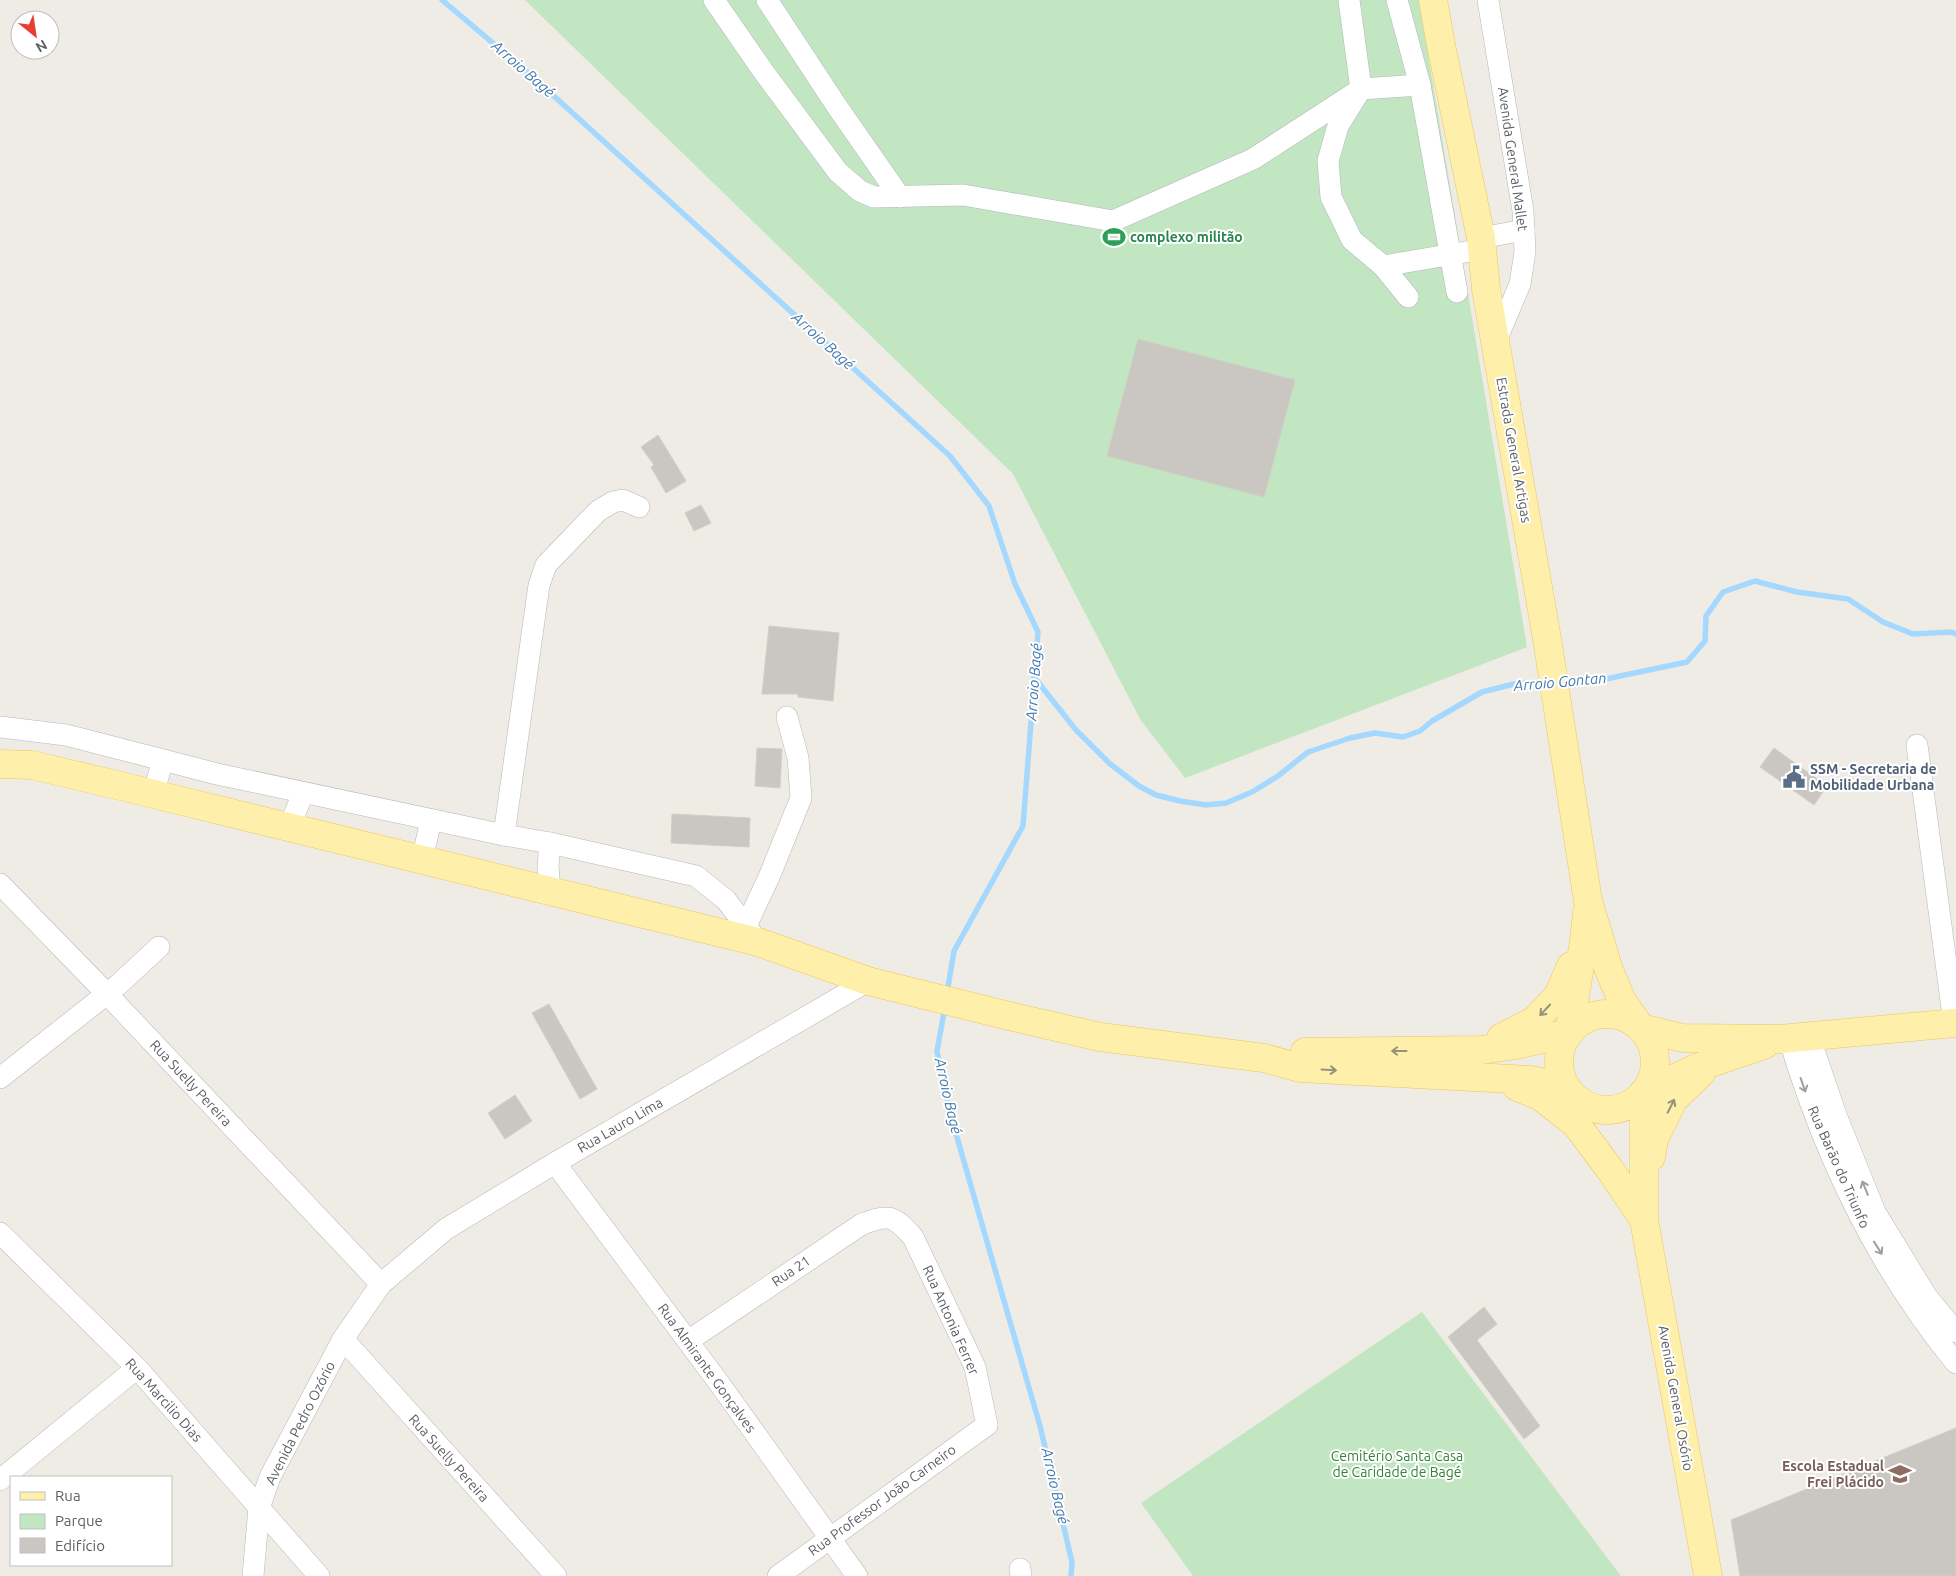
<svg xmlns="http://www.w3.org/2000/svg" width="1956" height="1576" viewBox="0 0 1956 1576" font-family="Ubuntu,sans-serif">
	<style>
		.green { fill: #c2e6c1 }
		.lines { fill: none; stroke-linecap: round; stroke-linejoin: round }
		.stream { stroke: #a5d8fe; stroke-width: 5.5 }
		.building { fill: #cac7c2; stroke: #d3cec3 }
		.minor-casing { stroke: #b5b7bb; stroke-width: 22 }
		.major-casing { stroke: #f0c55c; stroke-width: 29 }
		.minor { stroke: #fff; stroke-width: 21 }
		.major { stroke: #fef0aa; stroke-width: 28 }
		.oneway { stroke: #95927d }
		.oneway2 { stroke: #9da0a3 }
		.labels { text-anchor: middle; stroke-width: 4; stroke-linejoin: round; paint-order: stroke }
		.street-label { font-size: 14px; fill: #5c6065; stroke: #fff }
		.leisure-label { font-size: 14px; font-weight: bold; fill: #27864d; stroke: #fff; text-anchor: start }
		.service-label { font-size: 14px; font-weight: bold; fill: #4e5e75; stroke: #fff; text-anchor: start }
		.park-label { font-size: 14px; fill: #358338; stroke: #fff }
		.education-label { font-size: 14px; font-weight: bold; fill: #785e54; stroke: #fff; text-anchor: end }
		.water-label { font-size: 15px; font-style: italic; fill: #4279b0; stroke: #fff }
	</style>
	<rect width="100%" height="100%" fill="#efece5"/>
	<g class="green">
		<polygon points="525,0 1419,0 1527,647 1185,778 1140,719 1013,474"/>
		<polygon points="1422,1312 1621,1576 1193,1576 1141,1503"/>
	</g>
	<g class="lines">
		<g class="stream">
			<polyline points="442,0 534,78 950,456 989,506 1015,584 1038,632 1023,826 954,951 947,993"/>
			<polyline points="1034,677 1076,730 1109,763 1139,786 1156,795 1180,801 1206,805 1226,803 1252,792 1278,776 1308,752 1350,738 1375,733 1403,737 1420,731 1432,721 1482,692 1514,684 1548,682"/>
			<polyline points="1562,682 1601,680 1687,662 1705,641 1706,616 1723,592 1755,581 1797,592 1848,599 1883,622 1913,634 1951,632 1956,634"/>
			<polyline points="945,1007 937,1051 950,1113 1040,1426 1072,1562 1071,1576"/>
		</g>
	</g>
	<g class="building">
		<polygon points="1138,339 1295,380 1264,497 1107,456"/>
		<polygon points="658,435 686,481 666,493 651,467 654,465 641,447"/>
		<polygon points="701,505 711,523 694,531 685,513"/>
		<polygon points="769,626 839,633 833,701 798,697 798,694 762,694"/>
		<polygon points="757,748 782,749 780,788 755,786"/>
		<polygon points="1774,748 1827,786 1814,805 1760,767"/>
		<polygon points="672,814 750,818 749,847 671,843"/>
		<polygon points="549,1004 597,1089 580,1099 532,1013"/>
		<polygon points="515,1095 532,1121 505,1139 488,1113"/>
		<polygon points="1484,1307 1497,1324 1477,1340 1540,1426 1524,1439 1448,1337"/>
		<polygon points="1956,1428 1956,1576 1740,1576 1731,1520"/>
	</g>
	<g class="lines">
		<defs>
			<g id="minor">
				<polyline points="714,0 763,71 838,172 860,191 874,197 963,195 1113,221 1253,159 1361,89 1420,85"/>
				<polyline points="767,0 836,105 900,197"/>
				<polyline points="1349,0 1361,89 1338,126 1328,161 1331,197 1352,240 1383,266 1408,297"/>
				<polyline points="1397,0 1420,85 1457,292"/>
				<polyline points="1488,0 1523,211 1525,252 1520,284 1495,343"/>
				<polyline points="1481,238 1524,230"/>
				<polyline points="1383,266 1483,249"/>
				<polyline points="0,727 66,735 217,774 504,835"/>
				<polyline points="1917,745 1954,1023"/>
				<polyline points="153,794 163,760"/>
				<polyline points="289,828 303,793"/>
				<polyline points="550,843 696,876 726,900 758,942"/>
				<polyline points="422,860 431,820"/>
				<polyline points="0,884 107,994 381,1284"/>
				<polyline points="550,891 548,866 550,843 504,835 539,585 546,565 598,511 613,502 623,500 639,507"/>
				<polyline points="746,926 769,877 801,798 798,758 787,717"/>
				<polyline points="1809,1036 1836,1115 1875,1212 1927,1297 1956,1332"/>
				<path d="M1789 1038C1824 1155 1878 1268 1956 1363"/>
				<polyline points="0,1078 118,985 159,947"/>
				<polyline points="555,1163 719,1383 857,1576"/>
				<polyline points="0,1233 137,1368 319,1576"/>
				<polyline points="343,1339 556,1576"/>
				<path d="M688 1341 862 1224C890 1214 893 1215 913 1237L975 1367 987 1425 778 1576"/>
				<polyline points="0,1480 137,1368"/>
				<polyline points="1020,1569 1021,1576"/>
				<polyline points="253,1576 259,1508 270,1477 343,1339 381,1284 446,1229 555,1163 868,981"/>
			</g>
			<g id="major">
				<polyline points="1433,0 1441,45 1481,238 1486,289 1547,639 1588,901 1609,970 1621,999 1641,1028 1683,1038 1780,1039 1956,1023"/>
				<polyline points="0,764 32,765 121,786 758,942 868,981 1005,1015 1100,1037 1264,1058 1300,1068 1531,1080 1565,1087"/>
				<circle cx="1607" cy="1062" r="48"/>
				<polyline points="1501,1038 1534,1021 1558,996 1571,966"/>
				<polyline points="1305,1052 1481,1050 1516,1045 1569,1033 1584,941 1587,913"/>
				<polyline points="1517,1087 1540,1096 1576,1124 1611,1171 1644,1220"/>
				<polyline points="1651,1157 1654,1139 1674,1099 1701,1073"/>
				<polyline points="1708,1576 1644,1220 1644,1092 1699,1067 1764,1045"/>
			</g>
		</defs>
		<use href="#minor" class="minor-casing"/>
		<use href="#major" class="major-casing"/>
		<use href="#minor" class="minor"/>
		<use href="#major" class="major"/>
	</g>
	<defs><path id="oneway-shaft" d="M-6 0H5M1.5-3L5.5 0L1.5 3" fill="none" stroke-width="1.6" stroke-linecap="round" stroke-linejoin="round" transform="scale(1.25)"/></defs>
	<g class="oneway">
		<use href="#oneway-shaft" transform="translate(1545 1010) rotate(133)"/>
		<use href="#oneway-shaft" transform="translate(1399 1051) rotate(180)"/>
		<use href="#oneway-shaft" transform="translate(1329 1070) rotate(3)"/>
		<use href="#oneway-shaft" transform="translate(1671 1106) rotate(-63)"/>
	</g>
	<g class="oneway2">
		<use href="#oneway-shaft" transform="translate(1803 1085) rotate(71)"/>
		<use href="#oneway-shaft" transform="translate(1865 1188) rotate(-112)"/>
		<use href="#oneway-shaft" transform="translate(1878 1248) rotate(58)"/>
	</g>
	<defs>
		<symbol id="stadium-bare" viewBox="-9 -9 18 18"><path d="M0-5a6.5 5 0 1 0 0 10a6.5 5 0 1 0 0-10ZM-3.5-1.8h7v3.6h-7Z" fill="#2e9e5b" stroke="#fff" stroke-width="2.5" paint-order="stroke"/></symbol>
		<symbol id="civic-bare" viewBox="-9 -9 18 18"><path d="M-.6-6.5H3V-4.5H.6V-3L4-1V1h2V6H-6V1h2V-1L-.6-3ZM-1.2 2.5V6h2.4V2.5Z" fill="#5c6f8a" stroke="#fff" stroke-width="2.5" paint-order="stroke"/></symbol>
		<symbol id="school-bare" viewBox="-9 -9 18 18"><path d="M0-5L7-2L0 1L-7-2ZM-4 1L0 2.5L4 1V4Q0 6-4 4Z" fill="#8d6e63" stroke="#fff" stroke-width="2.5" paint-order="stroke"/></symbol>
	</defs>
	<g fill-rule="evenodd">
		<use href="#stadium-bare" x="1098" y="221" width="32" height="32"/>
		<use href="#civic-bare" x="1778" y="761" width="32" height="32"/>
		<use href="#school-bare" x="1884" y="1458" width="32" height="32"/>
	</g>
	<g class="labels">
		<g class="street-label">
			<text transform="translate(1513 159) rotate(82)" y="5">Avenida General Mallet</text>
			<text transform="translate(1514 450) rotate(80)" y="5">Estrada General Artigas</text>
			<text transform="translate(191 1083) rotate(47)" y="5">Rua Suelly Pereira</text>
			<text transform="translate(620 1125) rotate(-30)" y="5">Rua Lauro Lima</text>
			<text transform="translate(1839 1167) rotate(66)" y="5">Rua Barão do Triunfo</text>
			<text transform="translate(791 1271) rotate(-34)" y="5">Rua 21</text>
			<text transform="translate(951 1320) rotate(66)" y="5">Rua Antonia Ferrer</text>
			<text transform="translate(707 1368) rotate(54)" y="5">Rua Almirante Gonçalves</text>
			<text transform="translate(1676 1398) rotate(80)" y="5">Avenida General Osório</text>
			<text transform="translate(164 1400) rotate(48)" y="5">Rua Marcilio Dias</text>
			<text transform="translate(300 1423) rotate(-63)" y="5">Avenida Pedro Ozório</text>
			<text transform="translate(449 1458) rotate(48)" y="5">Rua Suelly Pereira</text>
			<text transform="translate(882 1500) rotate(-36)" y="5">Rua Professor João Carneiro</text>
		</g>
		<g class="leisure-label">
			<text x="1130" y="242">complexo militão</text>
		</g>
		<g class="service-label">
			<text x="1810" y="774">SSM - Secretaria de<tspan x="1810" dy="16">Mobilidade Urbana</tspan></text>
		</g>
		<g class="park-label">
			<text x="1397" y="1461">Cemitério Santa Casa<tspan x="1397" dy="16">de Caridade de Bagé</tspan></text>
		</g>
		<g class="education-label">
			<text x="1884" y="1471">Escola Estadual<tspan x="1884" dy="16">Frei Plácido</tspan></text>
		</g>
		<g class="water-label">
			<text transform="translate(523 69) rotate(41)" y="5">Arroio Bagé</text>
			<text transform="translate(823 341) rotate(42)" y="5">Arroio Bagé</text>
			<text transform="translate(1034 682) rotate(-86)" y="5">Arroio Bagé</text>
			<text transform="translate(1560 682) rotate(-5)" y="5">Arroio Gontan</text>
			<text transform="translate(948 1096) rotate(77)" y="5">Arroio Bagé</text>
			<text transform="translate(1055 1486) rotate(77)" y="5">Arroio Bagé</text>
		</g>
	</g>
	<rect x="10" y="1476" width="162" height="90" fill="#ffffff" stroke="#bebfc1"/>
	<rect x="20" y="1492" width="25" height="8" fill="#fef0aa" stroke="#bebfc1"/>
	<text x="55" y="1501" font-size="15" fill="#5c6065">Rua</text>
	<rect x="20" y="1514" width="25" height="15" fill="#c2e6c1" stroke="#bebfc1"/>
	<text x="55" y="1526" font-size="15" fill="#5c6065">Parque</text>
	<rect x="20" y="1538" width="25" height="15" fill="#cac7c2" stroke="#bebfc1"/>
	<text x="55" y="1551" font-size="15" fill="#5c6065">Edifício</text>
	<g transform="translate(35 35) rotate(150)"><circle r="24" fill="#ffffff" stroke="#bebfc1"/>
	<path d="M0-4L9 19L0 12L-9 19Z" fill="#e83d32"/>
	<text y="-8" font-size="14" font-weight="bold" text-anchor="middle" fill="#5c6065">N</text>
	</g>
</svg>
